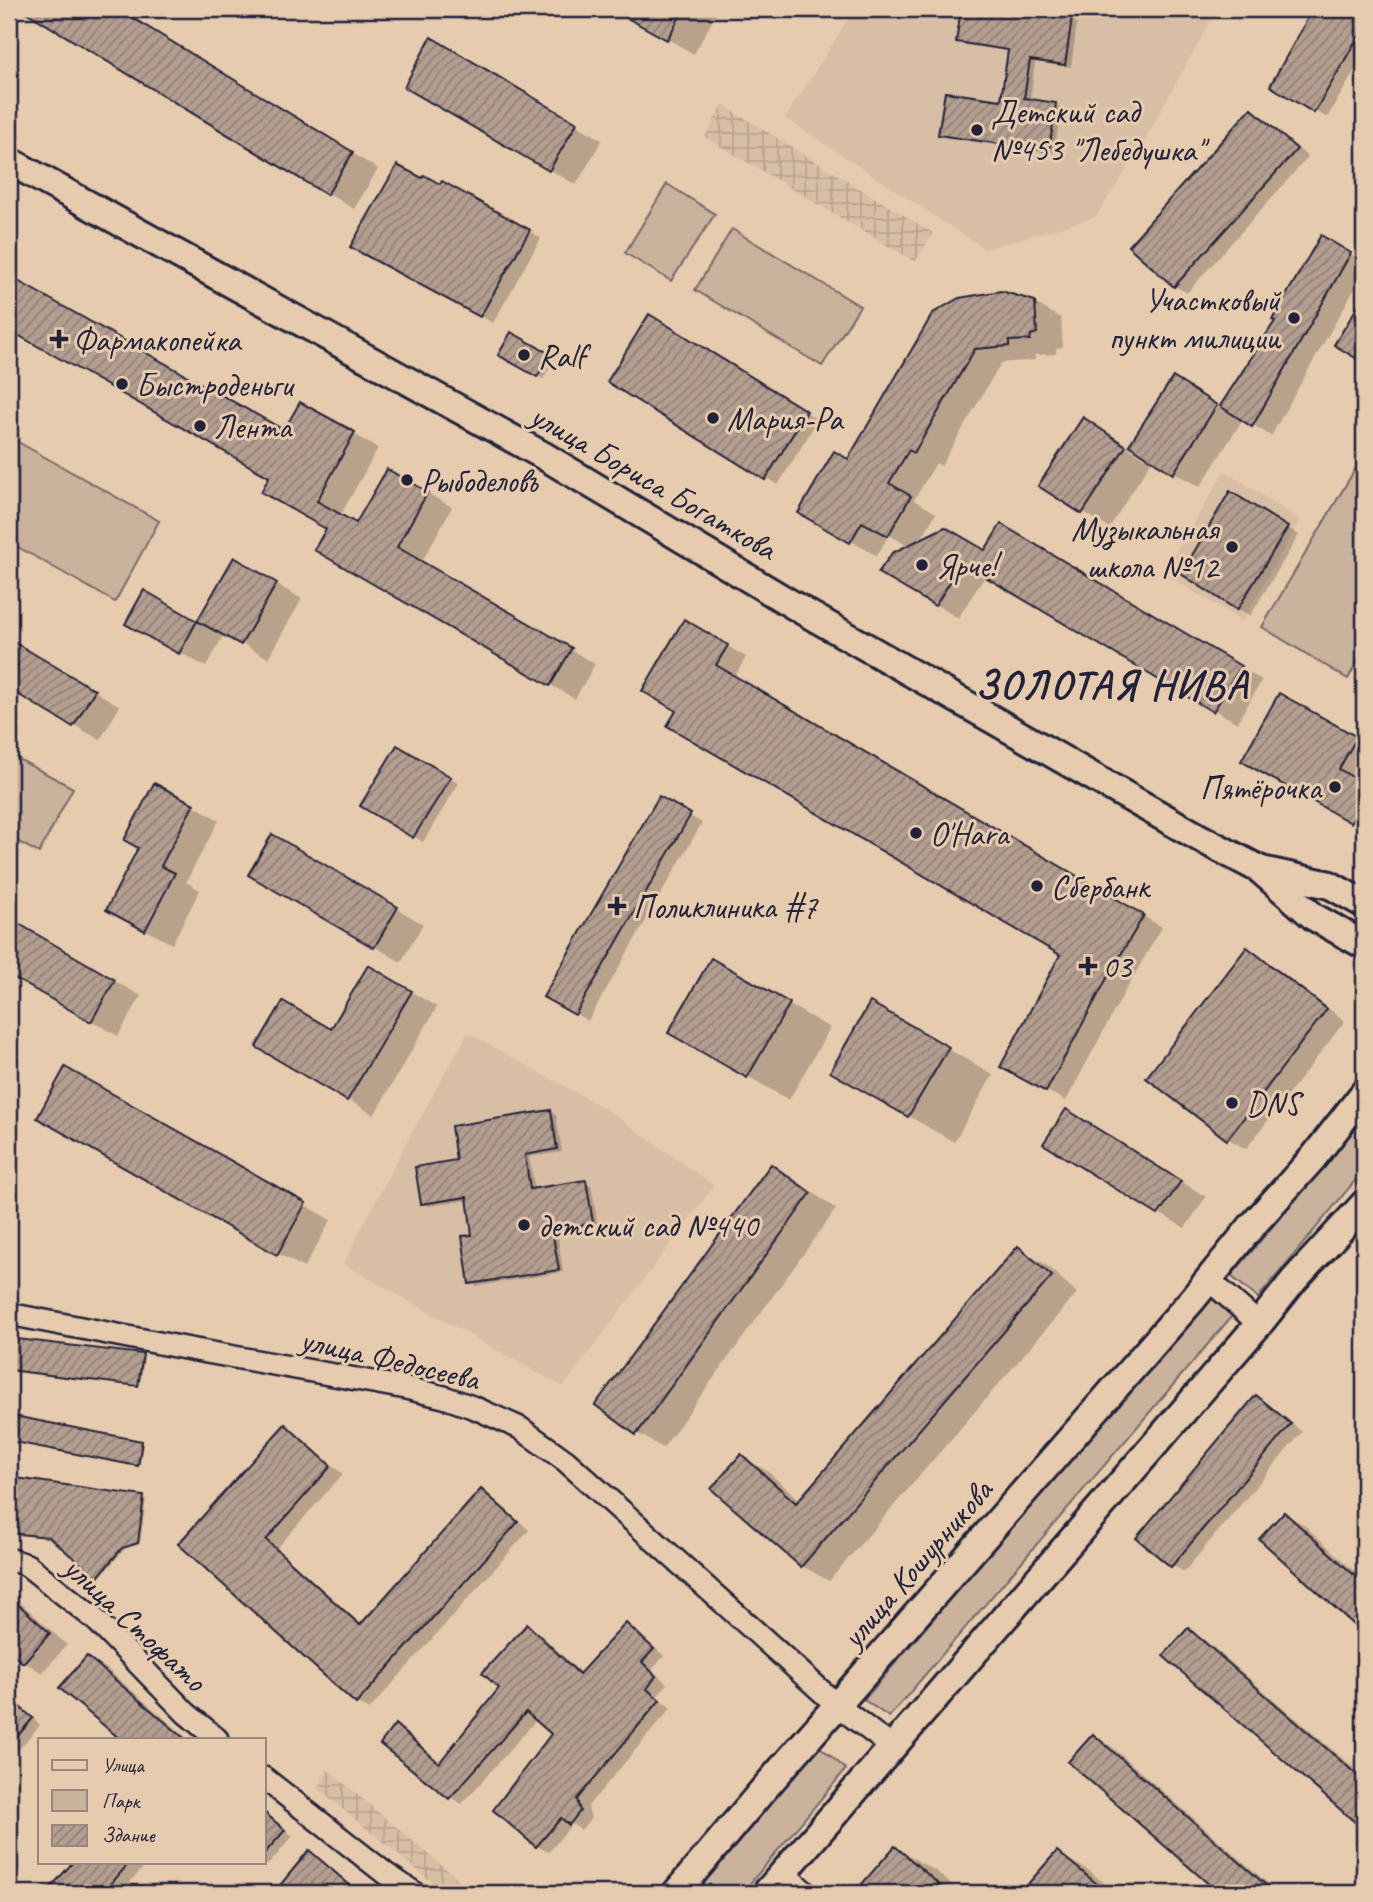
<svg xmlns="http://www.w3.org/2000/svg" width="1373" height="1902" viewBox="0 0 1373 1902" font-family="Caveat,sans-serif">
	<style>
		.built { fill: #d8bea5 }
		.industrial { fill: url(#industrial-grid) }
		.green { fill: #cab29d; stroke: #766a6c; stroke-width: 2 }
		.shadow { fill: #0003 }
		.building { fill: url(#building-hatch); stroke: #22223b; stroke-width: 2 }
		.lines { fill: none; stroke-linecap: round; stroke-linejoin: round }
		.minor-casing { stroke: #22223b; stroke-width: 26 }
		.major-casing { stroke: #22223b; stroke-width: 32 }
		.minor { stroke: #e7cbae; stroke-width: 21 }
		.major { stroke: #e7cbae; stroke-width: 26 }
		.poi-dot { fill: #22223b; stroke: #e7cbae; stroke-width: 2.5 }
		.labels { text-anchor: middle; stroke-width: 6; stroke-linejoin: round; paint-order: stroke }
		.poi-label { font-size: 33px; fill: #22223b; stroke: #e7cbae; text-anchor: start }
		.street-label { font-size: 33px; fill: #22223b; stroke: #e7cbae }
		.district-label { font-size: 40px; font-weight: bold; letter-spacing: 2px; fill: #22223b; stroke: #e7cbae }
	</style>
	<defs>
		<pattern id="industrial-grid" width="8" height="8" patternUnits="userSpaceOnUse" patternTransform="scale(1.75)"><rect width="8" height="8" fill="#d8bea5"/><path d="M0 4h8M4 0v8" fill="none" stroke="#b9a38f"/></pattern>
		<pattern id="building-hatch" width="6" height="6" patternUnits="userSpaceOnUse" patternTransform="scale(1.75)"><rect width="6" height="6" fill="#b49e90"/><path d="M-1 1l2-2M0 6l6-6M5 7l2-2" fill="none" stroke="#928077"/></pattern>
	</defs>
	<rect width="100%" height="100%" fill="#e7cbae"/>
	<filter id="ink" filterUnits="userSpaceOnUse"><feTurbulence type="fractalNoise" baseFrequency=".0143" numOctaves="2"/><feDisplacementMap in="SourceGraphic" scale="14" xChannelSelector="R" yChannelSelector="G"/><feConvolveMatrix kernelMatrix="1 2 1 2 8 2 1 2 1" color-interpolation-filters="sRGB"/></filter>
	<g filter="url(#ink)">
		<g class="built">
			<polygon points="855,9 1217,9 1143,143 1096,217 985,249 785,118"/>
			<polygon points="1225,471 1300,520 1242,621 1163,573"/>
			<polygon points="468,1033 611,1112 714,1186 563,1387 343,1264 407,1141"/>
		</g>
		<g class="industrial">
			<polygon points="723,105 933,233 915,262 705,137"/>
			<polygon points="328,1770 475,1893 445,1893 318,1789"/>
		</g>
		<g class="green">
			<polygon points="667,184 715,214 671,281 625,253"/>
			<polygon points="732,229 860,306 822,366 695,290"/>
			<polygon points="9,437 159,521 115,602 9,542"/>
			<polygon points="1364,454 1364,648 1348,679 1262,627"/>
			<polygon points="9,754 73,788 39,853 9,837"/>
			<polygon points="1364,1118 1364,1170 1258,1298 1231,1276"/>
			<polygon points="1208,1295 1232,1316 889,1717 864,1700"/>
			<polygon points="819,1746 846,1769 742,1893 694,1893"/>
		</g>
		<g class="shadow">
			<polygon points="24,9 116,9 378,169 354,209"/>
			<polygon points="446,9 465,9 461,17"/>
			<polygon points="637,9 719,9 694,54 631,18"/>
			<polygon points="963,9 996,9 1071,20 1077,23 1071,67 1035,62 1030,101 1055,104 1061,108 1054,153 946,138 940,134 1003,102 1010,51 964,45 958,41"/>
			<polygon points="1315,9 1364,9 1364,55 1327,118 1272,86"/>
			<polygon points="432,39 602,140 576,185 407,87"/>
			<polygon points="1251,110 1263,117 1308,157 1187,293 1175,286"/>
			<polygon points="443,183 541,238 493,323 364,253"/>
			<polygon points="1321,237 1364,262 1364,272 1271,436 1243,419 1200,487 1173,472 1199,394 1221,408 1277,321"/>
			<polygon points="9,278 285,433 301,404 378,448 340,516 357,526 387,471 452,507 421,563 595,664 575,699 316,549 333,534 271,477 9,329"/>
			<polygon points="1035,303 1061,318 1063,347 1056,349 1056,354 1035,355 1035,360 1001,363 941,466 936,463 914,500 936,513 920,541 986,553 1001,526 1262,680 1237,723 986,575 958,618 881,572 909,546 889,535 877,556 801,512 848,461 934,314"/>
			<polygon points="649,316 818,420 778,485 610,382"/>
			<polygon points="512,334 555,358 543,379 500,355"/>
			<polygon points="1109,435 1151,462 1109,528 1041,485"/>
			<polygon points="1242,500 1299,535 1250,616 1183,574"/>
			<polygon points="234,560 302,599 268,658 224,634 206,667 127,623 144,593 198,623"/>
			<polygon points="685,621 746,657 734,678 1162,927 1125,991 1066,1101 1021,1077 1062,954 678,710"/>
			<polygon points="9,641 120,706 100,740 9,687"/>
			<polygon points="1279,695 1364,743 1364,828 1243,760"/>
			<polygon points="398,747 459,783 423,842 363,806"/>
			<polygon points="660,798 702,823 588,1021 546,996"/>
			<polygon points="193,805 219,820 186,882 200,890 172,944 134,924 140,847"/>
			<polygon points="272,836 423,924 401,962 250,874"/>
			<polygon points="9,920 141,996 118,1036 9,973"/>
			<polygon points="1247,949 1265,960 1345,1021 1246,1149 1228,1139 1148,1077"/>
			<polygon points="711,960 830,1028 789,1100 670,1032"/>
			<polygon points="369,967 437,1007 374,1115 259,1047 331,1031"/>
			<polygon points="871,1004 993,1075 954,1142 832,1072"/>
			<polygon points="66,1069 331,1220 304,1268 39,1117"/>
			<polygon points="550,1112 556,1115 562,1152 529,1157 535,1190 585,1182 591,1185 598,1226 557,1232 563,1272 477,1286 471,1283 474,1236 469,1200 428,1206 423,1203 458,1161"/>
			<polygon points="1092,1126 1206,1197 1185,1228 1159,1213"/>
			<polygon points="9,1148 22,1156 9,1177"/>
			<polygon points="771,1166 797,1181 836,1209 663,1448 637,1433"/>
			<polygon points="1018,1249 1045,1264 1077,1293 829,1581 802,1566 713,1489 741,1456 767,1471 801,1501"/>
			<polygon points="9,1339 142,1356 144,1357 140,1386 9,1370"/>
			<polygon points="1256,1397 1269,1404 1302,1432 1184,1572 1172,1565"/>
			<polygon points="9,1416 141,1443 143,1444 140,1465 9,1440"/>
			<polygon points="285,1427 297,1434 343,1474 277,1548 362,1625 482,1492 494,1499 529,1530 369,1710 357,1703 180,1544"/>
			<polygon points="9,1478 144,1498 146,1499 140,1544 125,1549 100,1577 52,1537 9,1533"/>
			<polygon points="1284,1514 1303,1524 1364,1580 1364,1632 1262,1539"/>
			<polygon points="9,1592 67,1645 42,1673 24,1662 9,1648"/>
			<polygon points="626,1625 638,1632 664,1656 652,1670 667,1684 657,1697 671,1708 588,1806 591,1818 581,1830 572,1824 549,1852 537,1846 495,1810 554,1733 537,1719 462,1804 450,1797 395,1726 407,1733 441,1764 501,1688 528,1626 539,1633 581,1673"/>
			<polygon points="1188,1630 1206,1641 1364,1777 1364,1827 1166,1656"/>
			<polygon points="88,1658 106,1668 188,1739 122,1739 62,1688"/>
			<polygon points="9,1697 40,1725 14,1755 9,1751"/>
			<polygon points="1093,1736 1111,1746 1279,1893 1221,1893 1071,1762"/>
			<polygon points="264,1811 293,1836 268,1865 262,1862 264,1862"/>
			<polygon points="896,1848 937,1872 961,1893 864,1893 860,1890"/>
			<polygon points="1057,1853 1091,1872 1116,1893 1023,1893"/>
			<polygon points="76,1862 148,1862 121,1893 49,1893"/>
		</g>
		<g class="building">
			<polygon points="21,9 118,9 353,152 327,195"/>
			<polygon points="611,9 684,9 667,40"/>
			<polygon points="961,9 1008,9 1072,18 1065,65 1030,60 1024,98 1056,103 1049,151 938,135 945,92 1001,100 1008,50 956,42"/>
			<polygon points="1313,9 1364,9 1364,27 1314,113 1270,86"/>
			<polygon points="431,37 577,123 549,171 404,87"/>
			<polygon points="1251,108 1297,149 1174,287 1128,246"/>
			<polygon points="397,165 422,178 424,175 440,184 442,181 530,230 480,317 350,247"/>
			<polygon points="1321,235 1351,253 1252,427 1220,406 1275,321 1272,320"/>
			<polygon points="9,276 284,430 300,402 355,432 317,501 356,523 387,469 428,492 397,547 572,648 550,686 314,550 326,529 261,492 269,477 9,330"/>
			<polygon points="1001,291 1035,301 1037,333 1031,335 1030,340 1009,341 1009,346 975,349 914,453 909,450 889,483 911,496 888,536 862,522 850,543 798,513 834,451 848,459 933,313 959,298"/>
			<polygon points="1364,296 1364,363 1334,345"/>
			<polygon points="649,314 807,411 765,480 607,382"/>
			<polygon points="511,332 550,354 537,377 498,355"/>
			<polygon points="1173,377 1217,405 1173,474 1129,445"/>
			<polygon points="1083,417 1126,446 1082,514 1038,486"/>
			<polygon points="1230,491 1288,527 1237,610 1181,574"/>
			<polygon points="1001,524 1241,666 1213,712 962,563 935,606 878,573 892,553 945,527 985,550"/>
			<polygon points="234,557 277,583 241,645 197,621"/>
			<polygon points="144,590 197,621 179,654 125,624"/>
			<polygon points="684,619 728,645 716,665 1144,915 1106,980 1046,1092 1000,1067 1060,955 667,726 676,711 642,691"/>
			<polygon points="9,639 95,690 73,727 9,689"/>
			<polygon points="1279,693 1357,737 1339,769 1364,784 1364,799 1351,823 1241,761"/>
			<polygon points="397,745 451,777 413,838 360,806"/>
			<polygon points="154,783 194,804 161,866 175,873 145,931 106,910 138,848 124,840"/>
			<polygon points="659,796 691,814 575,1015 543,997"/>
			<polygon points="272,834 398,907 374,948 248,875"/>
			<polygon points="9,918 115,980 91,1022 9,975"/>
			<polygon points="1247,947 1327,1009 1227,1140 1146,1078"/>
			<polygon points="711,958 790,1003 747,1078 668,1033"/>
			<polygon points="368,965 412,991 347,1101 256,1047 283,1001 331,1029"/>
			<polygon points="870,1002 949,1047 908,1117 830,1072"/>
			<polygon points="65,1067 306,1203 277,1255 37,1118"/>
			<polygon points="1066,1109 1181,1181 1158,1215 1043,1144"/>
			<polygon points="551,1110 557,1149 525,1155 530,1189 586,1180 593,1223 552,1230 559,1270 469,1284 462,1236 472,1235 467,1197 421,1204 415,1167 456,1160 451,1126"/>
			<polygon points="771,1164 811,1193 636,1435 595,1405"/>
			<polygon points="1018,1246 1052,1276 801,1567 711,1489 741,1454 796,1503"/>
			<polygon points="9,1338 143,1354 138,1386 9,1370"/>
			<polygon points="1256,1395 1291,1424 1171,1567 1136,1538"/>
			<polygon points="9,1415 142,1441 138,1466 9,1441"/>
			<polygon points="285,1424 331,1466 266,1540 360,1625 481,1489 518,1522 356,1704 178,1544"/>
			<polygon points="9,1477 144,1496 138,1543 122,1548 97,1578 49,1537 9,1533"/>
			<polygon points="1284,1512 1364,1584 1364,1634 1259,1539"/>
			<polygon points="9,1596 50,1633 23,1663 9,1651"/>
			<polygon points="626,1623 654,1649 642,1662 656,1676 647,1689 660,1700 577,1799 580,1811 569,1825 561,1818 536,1847 493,1810 551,1734 526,1712 449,1799 380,1744 395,1724 439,1763 499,1688 482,1673 527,1624 579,1674"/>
			<polygon points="1188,1628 1364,1781 1364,1830 1163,1656"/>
			<polygon points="87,1656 185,1739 120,1739 59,1688"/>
			<polygon points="9,1698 33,1718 9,1746"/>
			<polygon points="1093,1734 1117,1755 1275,1893 1219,1893 1068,1762"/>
			<polygon points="264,1812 285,1830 264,1854"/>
			<polygon points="895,1846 949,1893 854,1893"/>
			<polygon points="309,1850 359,1893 292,1893 281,1884"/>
			<polygon points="1057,1851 1108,1893 1020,1893"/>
			<polygon points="73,1862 130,1862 103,1893 46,1893"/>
		</g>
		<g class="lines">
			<defs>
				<g id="minor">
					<polyline points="1208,1279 1259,1324"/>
					<polyline points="9,1314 190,1349 406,1388 444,1397 475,1408 520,1428 566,1461 838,1706 892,1747"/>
					<polyline points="9,1559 27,1565 96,1620 186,1713 217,1739"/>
					<polyline points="264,1778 386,1874 415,1893"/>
					<polyline points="784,1874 806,1893"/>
				</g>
				<g id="major">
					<polyline points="9,161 544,456 803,611 1200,838 1259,869 1314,917 1364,945"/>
					<polyline points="1261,870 1330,885 1364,904"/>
					<polyline points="676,1893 763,1790 1192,1300 1251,1227 1313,1158 1364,1093"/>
					<polyline points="766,1893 1259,1324 1294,1280 1364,1204"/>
				</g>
			</defs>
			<use href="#minor" class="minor-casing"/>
			<use href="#major" class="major-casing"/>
			<use href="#minor" class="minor"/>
			<use href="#major" class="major"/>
		</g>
	</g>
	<g class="poi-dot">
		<circle cx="977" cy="130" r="7"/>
		<circle cx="1294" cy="318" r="7"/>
		<path d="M55.5 328.5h7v7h7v7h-7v7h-7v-7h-7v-7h7z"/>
		<circle cx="524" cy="355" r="7"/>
		<circle cx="122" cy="384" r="7"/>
		<circle cx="713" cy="418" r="7"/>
		<circle cx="200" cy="426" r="7"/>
		<circle cx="407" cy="480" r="7"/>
		<circle cx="1232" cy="547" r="7"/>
		<circle cx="922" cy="565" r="7"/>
		<circle cx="1335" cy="787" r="7"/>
		<circle cx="916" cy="833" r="7"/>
		<circle cx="1037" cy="886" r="7"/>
		<path d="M613.5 895.5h7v7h7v7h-7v7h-7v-7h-7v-7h7z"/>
		<path d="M1084.5 955.5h7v7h7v7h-7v7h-7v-7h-7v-7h7z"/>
		<circle cx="1232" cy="1103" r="7"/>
		<circle cx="524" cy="1225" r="7"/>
	</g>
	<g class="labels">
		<g class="poi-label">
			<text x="991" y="123">Детский сад<tspan x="991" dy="38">№453 "Лебедушка"</tspan></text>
			<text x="1280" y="311" text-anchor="end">Участковый<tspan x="1280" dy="38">пункт милиции</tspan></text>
			<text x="73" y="351">Фармакопейка</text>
			<text x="538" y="367">Ralf</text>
			<text x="136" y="396">Быстроденьги</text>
			<text x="727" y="430">Мария-Ра</text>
			<text x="214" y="438">Лента</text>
			<text x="421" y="492">Рыбоделовъ</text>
			<text x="1218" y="540" text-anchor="end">Музыкальная<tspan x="1218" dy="38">школа №12</tspan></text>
			<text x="936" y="577">Ярче!</text>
			<text x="1321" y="799" text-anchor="end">Пятёрочка</text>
			<text x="930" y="845">O'Hara</text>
			<text x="1051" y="898">Сбербанк</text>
			<text x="633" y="918">Поликлиника #7</text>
			<text x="1102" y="978">03</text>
			<text x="1246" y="1115">DNS</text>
			<text x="538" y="1237">детский сад №440</text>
		</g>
		<g class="street-label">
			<text transform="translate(654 481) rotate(30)" y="12">улица Бориса Богаткова</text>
			<text transform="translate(390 1358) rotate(13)" y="12">улица Федосеева</text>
			<text transform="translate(916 1563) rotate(-49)" y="12">улица Кошурникова</text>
			<text transform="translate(136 1623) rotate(43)" y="12">улица Стофато</text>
		</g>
		<g class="district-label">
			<text x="1112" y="698">ЗОЛОТАЯ НИВА</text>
		</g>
	</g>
	<rect width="1373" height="1902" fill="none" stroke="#e7cbae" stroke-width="35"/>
	<rect x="18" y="18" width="1338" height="1867" fill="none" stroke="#22223b" stroke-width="2.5" filter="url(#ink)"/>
	<rect x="38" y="1738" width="228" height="126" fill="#e7cbae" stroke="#988780" stroke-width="2"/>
	<rect x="52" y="1760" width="35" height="10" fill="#e7cbae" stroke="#988780" stroke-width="2"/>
	<text x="102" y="1772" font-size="21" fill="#22223b">Улица</text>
	<rect x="52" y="1790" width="35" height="21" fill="#cab29d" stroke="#988780" stroke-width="2"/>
	<text x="102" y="1808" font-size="21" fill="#22223b">Парк</text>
	<rect x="52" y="1825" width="35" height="21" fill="url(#building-hatch)" stroke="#988780" stroke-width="2"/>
	<text x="102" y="1842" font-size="21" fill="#22223b">Здание</text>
</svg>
